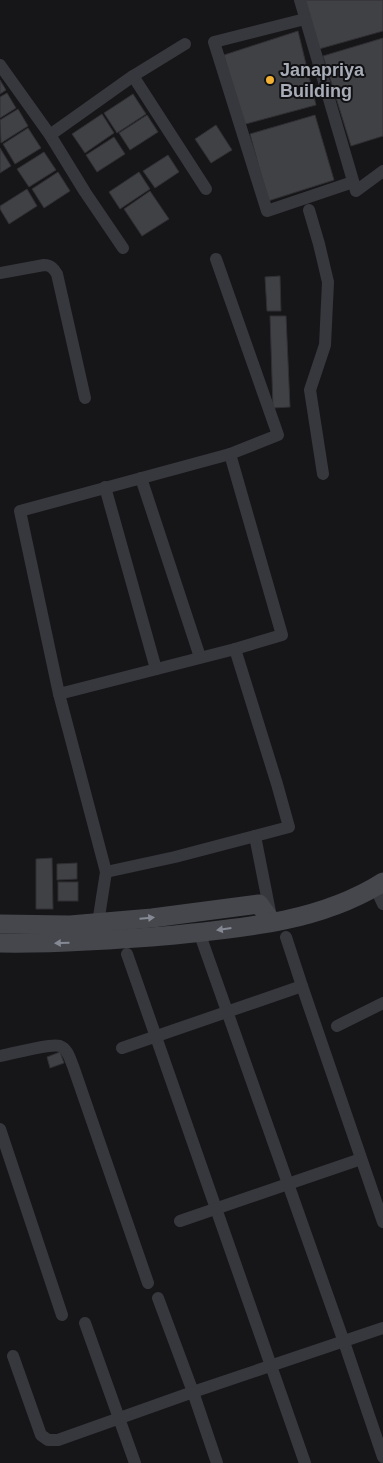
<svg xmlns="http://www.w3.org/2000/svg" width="383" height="1463" viewBox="0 0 383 1463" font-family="Arial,sans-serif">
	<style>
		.building { fill: #404145; stroke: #303034 }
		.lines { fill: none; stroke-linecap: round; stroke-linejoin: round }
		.street { stroke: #37383d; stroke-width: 12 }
		.secondary { stroke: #45474d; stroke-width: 19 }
		.oneway { fill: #858993 }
		.poi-dot { fill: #f2b134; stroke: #111113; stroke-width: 2 }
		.labels { text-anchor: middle; stroke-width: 4; stroke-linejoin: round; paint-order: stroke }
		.poi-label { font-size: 18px; font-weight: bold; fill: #a8adb8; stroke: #111113; text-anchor: start }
	</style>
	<rect width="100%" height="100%" fill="#161618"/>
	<g class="building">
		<polygon points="305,0 383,0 383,31 319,49"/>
		<polygon points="298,31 316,105 242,125 224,55"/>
		<polygon points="383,38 383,136 351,146 323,56"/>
		<polygon points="0,80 6,90 0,94"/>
		<polygon points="7,93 16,108 0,118 0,97"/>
		<polygon points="133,94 146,114 117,133 104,113"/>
		<polygon points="18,109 28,126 1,143 0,120"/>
		<polygon points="102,114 114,133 85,153 72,134"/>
		<polygon points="147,115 158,132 130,150 119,133"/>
		<polygon points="315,115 334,180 268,201 250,134"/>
		<polygon points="216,125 232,150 211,163 195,139"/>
		<polygon points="28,128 41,148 15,164 3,144"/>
		<polygon points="114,137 125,154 97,172 86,155"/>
		<polygon points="0,148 11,166 0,173"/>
		<polygon points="44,152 56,170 29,187 17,169"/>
		<polygon points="168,155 179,172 155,188 143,171"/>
		<polygon points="58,172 70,191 44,208 32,189"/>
		<polygon points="139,172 150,189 120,209 109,192"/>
		<polygon points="27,189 37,206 9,224 0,209 0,206"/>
		<polygon points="150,191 169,219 142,236 124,209"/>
		<polygon points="280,276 281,311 267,311 265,277"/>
		<polygon points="270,316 286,316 290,407 273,408"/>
		<polygon points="52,858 53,909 36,909 36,859"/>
		<polygon points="77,863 77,879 57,880 57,864"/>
		<rect x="58" y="882" width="20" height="19"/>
		<polygon points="60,1052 64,1063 50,1068 47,1057"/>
	</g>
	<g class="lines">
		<g class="street">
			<polyline points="300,0 356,191 383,171"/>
			<polyline points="305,19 214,42 267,211 353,182"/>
			<polyline points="0,65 50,135 85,192 123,248"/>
			<polyline points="133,76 206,189"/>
			<polyline points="50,135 133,76 185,44"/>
			<polyline points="309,210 319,244 328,282 325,345 310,390 323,474"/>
			<path d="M0 273 44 265C51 265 54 269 57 274L85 398"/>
			<polyline points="230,454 282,635 235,649"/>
			<polyline points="141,478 200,657"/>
			<polyline points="105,487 156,669"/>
			<polyline points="59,694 235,649 277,784 289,827 175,857 106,872"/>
			<polyline points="255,836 271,917"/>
			<polyline points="375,887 383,904"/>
			<polyline points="98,923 106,872 59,694 20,511 230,454 278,435 216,259"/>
			<polyline points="199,932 344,1342 383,1457"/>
			<polyline points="286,937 302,986"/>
			<polyline points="127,954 305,1463"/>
			<polyline points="337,1026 383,1003"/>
			<polyline points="122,1048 302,986 383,1222"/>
			<path d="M0 1056C12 1054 50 1043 60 1046 68 1049 70 1059 73 1066L148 1283"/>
			<polyline points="0,1129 62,1315"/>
			<polyline points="180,1221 361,1159"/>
			<polyline points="158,1298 193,1392 383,1328"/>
			<polyline points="85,1323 135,1463"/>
			<polyline points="13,1356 41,1435 48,1440 58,1440 193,1392 217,1463"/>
		</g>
		<g class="secondary">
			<polyline points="0,924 70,925 152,918 259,904 272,922"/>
			<path d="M0 943C59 944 116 940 175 935 245 928 322 921 383 882"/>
		</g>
	</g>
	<defs><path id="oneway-solid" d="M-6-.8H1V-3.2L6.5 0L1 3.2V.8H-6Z" transform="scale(1.25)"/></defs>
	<g class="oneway">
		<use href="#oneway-solid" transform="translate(147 918) rotate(-5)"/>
		<use href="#oneway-solid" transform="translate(224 929) rotate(172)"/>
		<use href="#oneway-solid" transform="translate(62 943) rotate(178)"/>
	</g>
	<circle class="poi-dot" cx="270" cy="80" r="5"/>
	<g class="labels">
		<g class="poi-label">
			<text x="280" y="76">Janapriya<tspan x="280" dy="21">Building</tspan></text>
		</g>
	</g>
</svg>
